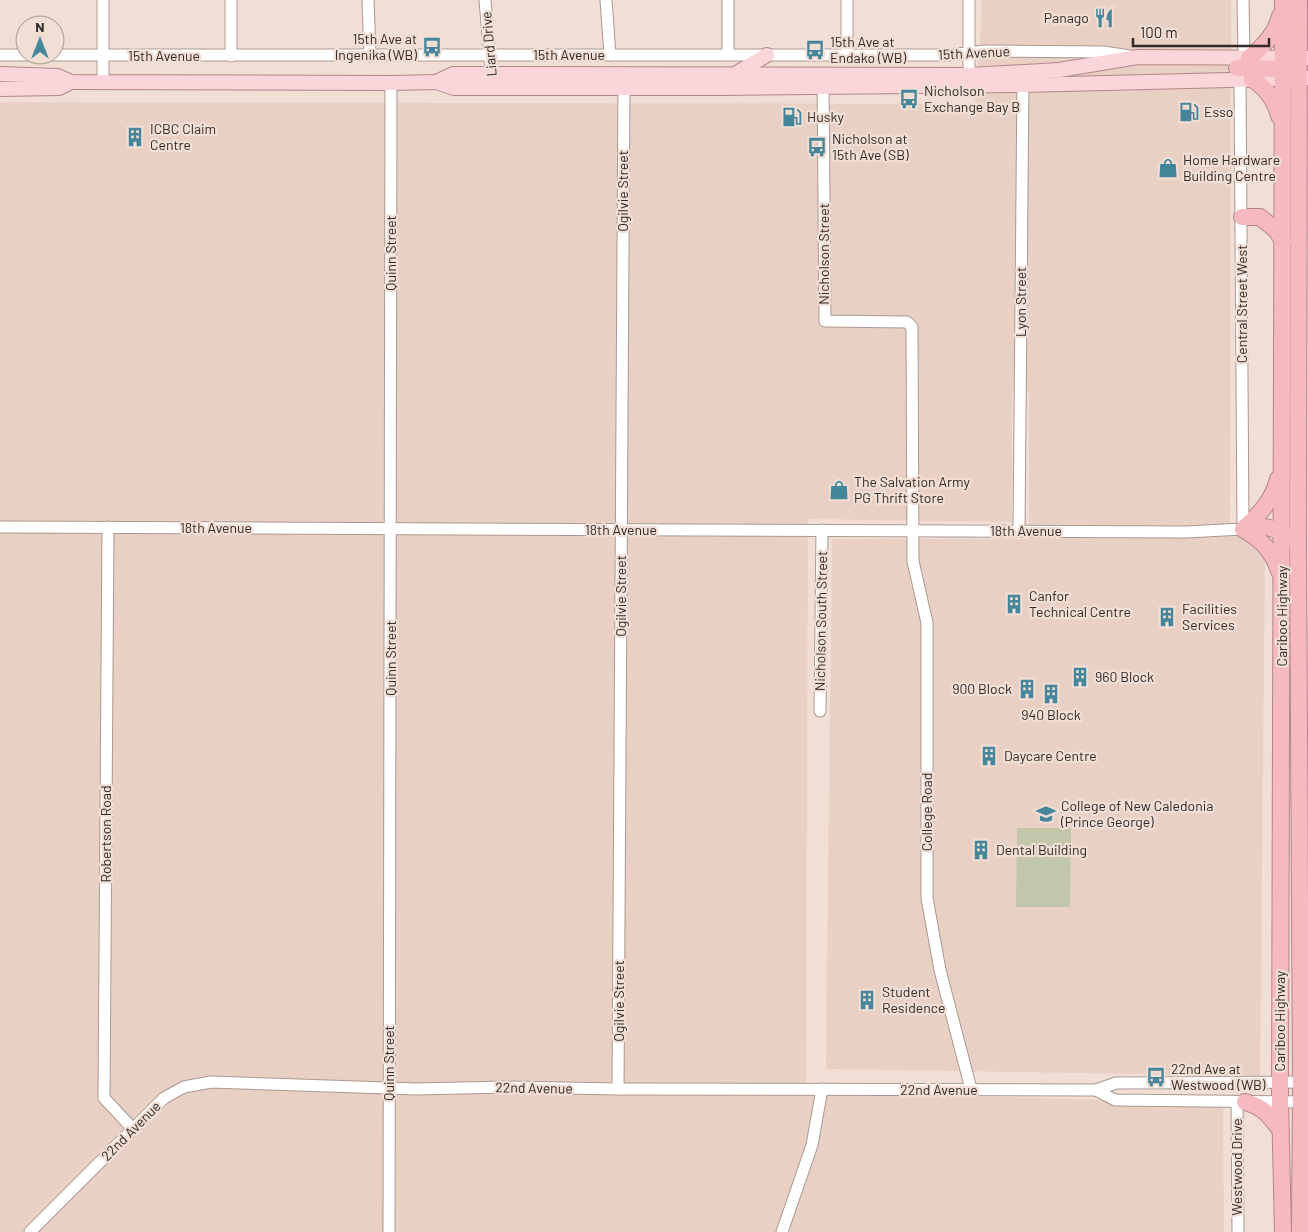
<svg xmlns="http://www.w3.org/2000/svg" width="1308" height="1232" viewBox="0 0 1308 1232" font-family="Barlow,sans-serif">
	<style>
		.built { fill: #e9d0c4 }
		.green { fill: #c2c7ab }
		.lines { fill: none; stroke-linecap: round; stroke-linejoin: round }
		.minor-casing { stroke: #ab9991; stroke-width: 13 }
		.major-casing { stroke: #b2878b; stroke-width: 16 }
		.highway-casing { stroke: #b2878b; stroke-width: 18 }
		.minor { stroke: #fff; stroke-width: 11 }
		.major { stroke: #fad5d9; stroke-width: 14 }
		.highway { stroke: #f7b9c0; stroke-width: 16 }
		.labels { text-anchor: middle; stroke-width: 4.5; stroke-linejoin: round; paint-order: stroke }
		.poi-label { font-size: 14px; fill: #322b28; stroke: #f1ded5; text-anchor: start }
		.street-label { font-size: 14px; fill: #322b28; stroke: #f1ded5 }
	</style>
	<rect width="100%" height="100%" fill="#f1ded5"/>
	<polygon class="built" points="982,0 1231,0 1230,526 1265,560 1260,1076 826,1069 832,539 1029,539 1029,391 1012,391 1012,522 808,519 806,1092 1223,1103 1224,1232 0,1232 0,102 974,104 980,44"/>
	<polygon class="green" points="1017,828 1071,828 1070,907 1016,907"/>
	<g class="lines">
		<defs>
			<g id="minor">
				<polyline points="103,0 103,83"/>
				<polyline points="368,0 370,56"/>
				<polyline points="485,0 492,82"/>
				<polyline points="606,0 610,55"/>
				<polyline points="847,0 847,55"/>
				<polyline points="1243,0 1244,58"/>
				<polyline points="0,55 949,55 984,51 1103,52 1130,56"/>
				<polyline points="728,55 728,0"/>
				<polyline points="231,56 231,0"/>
				<polyline points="823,79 825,321 907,322 912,327 913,561 927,623 927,898 940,970 971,1089"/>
				<polyline points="969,83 969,0"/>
				<polyline points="0,527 1186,532 1243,529 1240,79"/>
				<polyline points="108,527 104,1098 133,1129"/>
				<polyline points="1019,531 1023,78"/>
				<polyline points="820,711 822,530"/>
				<polyline points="618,1089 624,81"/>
				<polyline points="1096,1090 1115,1100 1306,1102"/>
				<polyline points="1237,1102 1238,1232"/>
				<polyline points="30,1232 164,1098 184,1087 211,1082 416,1089 506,1087 618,1089 1096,1090 1116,1083 1308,1082"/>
				<polyline points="389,1232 391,83"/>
				<polyline points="782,1232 812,1145 822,1089"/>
			</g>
			<g id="major">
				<polyline points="0,74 58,76 71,82 391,83 436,82 454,88 723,88 1022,85 1308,78"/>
				<polyline points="735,74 767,55"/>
				<polyline points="436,82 453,74 969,75 1059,70 1138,57 1308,58"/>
				<polyline points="0,89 59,88 71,82"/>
			</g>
			<g id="highway">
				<polyline points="1283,0 1280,1102 1283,1232"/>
				<polyline points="1299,0 1298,550 1301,1081 1300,1232"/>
				<path d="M1249 58C1263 47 1276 34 1280 16"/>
				<polyline points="1237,68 1283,69 1290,68 1293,66"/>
				<path d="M1252 79C1266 88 1275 99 1279 116"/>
				<polyline points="1242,217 1260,217 1276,230 1283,241"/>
				<path d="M1243 529C1259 515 1273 500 1278 479"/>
				<path d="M1243 529C1261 540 1273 551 1279 571"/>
				<path d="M1243 529C1262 524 1275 527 1291 538"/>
				<path d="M1245 1102C1264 1107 1269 1115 1281 1131"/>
			</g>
		</defs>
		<use href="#minor" class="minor-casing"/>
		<use href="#major" class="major-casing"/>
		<use href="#highway" class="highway-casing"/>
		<use href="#minor" class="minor"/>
		<use href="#major" class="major"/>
		<use href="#highway" class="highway"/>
	</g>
	<defs>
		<symbol id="restaurant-bare" viewBox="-9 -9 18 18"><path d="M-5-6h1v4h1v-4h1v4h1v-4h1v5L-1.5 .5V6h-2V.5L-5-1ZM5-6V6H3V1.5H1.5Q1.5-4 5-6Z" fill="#46869a" stroke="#f1ded5" stroke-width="2.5" paint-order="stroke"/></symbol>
		<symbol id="bus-bare" viewBox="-9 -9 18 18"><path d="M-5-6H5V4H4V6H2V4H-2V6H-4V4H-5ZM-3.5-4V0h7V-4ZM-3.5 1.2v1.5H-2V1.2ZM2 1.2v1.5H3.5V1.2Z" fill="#46869a" stroke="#f1ded5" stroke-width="2.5" paint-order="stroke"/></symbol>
		<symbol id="fuel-bare" viewBox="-9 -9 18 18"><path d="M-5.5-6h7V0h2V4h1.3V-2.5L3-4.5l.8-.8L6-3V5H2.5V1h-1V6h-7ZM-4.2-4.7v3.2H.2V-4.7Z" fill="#46869a" stroke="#f1ded5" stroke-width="2.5" paint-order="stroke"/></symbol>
		<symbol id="building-bare" viewBox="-9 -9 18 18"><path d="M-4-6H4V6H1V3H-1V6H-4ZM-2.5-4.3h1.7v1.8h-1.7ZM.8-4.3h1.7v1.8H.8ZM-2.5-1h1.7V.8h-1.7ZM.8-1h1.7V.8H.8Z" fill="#46869a" stroke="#f1ded5" stroke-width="2.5" paint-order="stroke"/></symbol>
		<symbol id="shop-bare" viewBox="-9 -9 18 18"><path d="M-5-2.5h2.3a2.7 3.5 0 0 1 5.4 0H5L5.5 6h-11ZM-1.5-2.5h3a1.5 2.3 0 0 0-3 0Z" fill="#46869a" stroke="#f1ded5" stroke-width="2.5" paint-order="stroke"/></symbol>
		<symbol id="university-bare" viewBox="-9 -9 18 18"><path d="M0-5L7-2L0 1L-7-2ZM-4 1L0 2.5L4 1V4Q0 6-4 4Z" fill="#46869a" stroke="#f1ded5" stroke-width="2.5" paint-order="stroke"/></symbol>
	</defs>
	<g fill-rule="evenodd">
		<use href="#restaurant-bare" x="1090" y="4" width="28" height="28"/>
		<use href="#bus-bare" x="418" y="33" width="28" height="28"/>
		<use href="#bus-bare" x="801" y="36" width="28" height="28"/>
		<use href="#bus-bare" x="895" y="85" width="28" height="28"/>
		<use href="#fuel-bare" x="1175" y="98" width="28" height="28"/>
		<use href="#fuel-bare" x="778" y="103" width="28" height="28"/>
		<use href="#building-bare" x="121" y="123" width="28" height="28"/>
		<use href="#bus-bare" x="803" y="133" width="28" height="28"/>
		<use href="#shop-bare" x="1154" y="154" width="28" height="28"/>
		<use href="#shop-bare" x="825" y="476" width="28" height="28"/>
		<use href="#building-bare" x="1000" y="590" width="28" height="28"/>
		<use href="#building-bare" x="1153" y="603" width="28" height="28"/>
		<use href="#building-bare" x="1066" y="663" width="28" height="28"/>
		<use href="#building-bare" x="1013" y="675" width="28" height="28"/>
		<use href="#building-bare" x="1037" y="680" width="28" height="28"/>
		<use href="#building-bare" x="975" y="742" width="28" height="28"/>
		<use href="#university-bare" x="1032" y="800" width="28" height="28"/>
		<use href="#building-bare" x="967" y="836" width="28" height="28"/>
		<use href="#building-bare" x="853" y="986" width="28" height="28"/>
		<use href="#bus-bare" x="1142" y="1063" width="28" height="28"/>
	</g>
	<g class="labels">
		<g class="poi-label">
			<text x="1089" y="23" text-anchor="end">Panago</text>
			<text x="417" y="44" text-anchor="end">15th Ave at<tspan x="417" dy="16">Ingenika (WB)</tspan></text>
			<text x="830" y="47">15th Ave at<tspan x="830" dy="16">Endako (WB)</tspan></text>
			<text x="924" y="96">Nicholson<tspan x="924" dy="16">Exchange Bay B</tspan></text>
			<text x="1204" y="117">Esso</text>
			<text x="807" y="122">Husky</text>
			<text x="150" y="134">ICBC Claim<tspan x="150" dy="16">Centre</tspan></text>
			<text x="832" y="144">Nicholson at<tspan x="832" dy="16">15th Ave (SB)</tspan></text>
			<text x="1183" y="165">Home Hardware<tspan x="1183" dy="16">Building Centre</tspan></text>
			<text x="854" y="487">The Salvation Army<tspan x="854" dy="16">PG Thrift Store</tspan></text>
			<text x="1029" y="601">Canfor<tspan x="1029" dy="16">Technical Centre</tspan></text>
			<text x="1182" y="614">Facilities<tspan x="1182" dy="16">Services</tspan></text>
			<text x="1095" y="682">960 Block</text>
			<text x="1012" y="694" text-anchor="end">900 Block</text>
			<text x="1051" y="720" text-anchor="middle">940 Block</text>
			<text x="1004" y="761">Daycare Centre</text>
			<text x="1061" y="811">College of New Caledonia<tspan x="1061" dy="16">(Prince George)</tspan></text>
			<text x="996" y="855">Dental Building</text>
			<text x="882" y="997">Student<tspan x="882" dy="16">Residence</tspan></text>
			<text x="1171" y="1074">22nd Ave at<tspan x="1171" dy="16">Westwood (WB)</tspan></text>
		</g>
		<g class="street-label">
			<text transform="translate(489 44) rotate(-95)" y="5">Liard Drive</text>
			<text transform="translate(974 53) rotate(-3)" y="5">15th Avenue</text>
			<text x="569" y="60">15th Avenue</text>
			<text x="164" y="61">15th Avenue</text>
			<text transform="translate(623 191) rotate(-90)" y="5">Ogilvie Street</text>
			<text transform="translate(391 253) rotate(-90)" y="5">Quinn Street</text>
			<text transform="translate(824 254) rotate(-90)" y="5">Nicholson Street</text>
			<text transform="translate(1021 302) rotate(-90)" y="5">Lyon Street</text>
			<text transform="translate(1242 304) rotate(-90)" y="5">Central Street West</text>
			<text x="216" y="533">18th Avenue</text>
			<text x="621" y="535">18th Avenue</text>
			<text x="1026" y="536">18th Avenue</text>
			<text transform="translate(621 596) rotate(-90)" y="5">Ogilvie Street</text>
			<text transform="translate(1282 616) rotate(-90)" y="5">Cariboo Highway</text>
			<text transform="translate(821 621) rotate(-89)" y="5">Nicholson South Street</text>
			<text transform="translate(391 658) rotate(-90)" y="5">Quinn Street</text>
			<text transform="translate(927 812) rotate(-90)" y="5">College Road</text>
			<text transform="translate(106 834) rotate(-90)" y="5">Robertson Road</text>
			<text transform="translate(619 1001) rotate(-90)" y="5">Ogilvie Street</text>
			<text transform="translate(1280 1021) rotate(-90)" y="5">Cariboo Highway</text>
			<text transform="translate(389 1063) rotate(-90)" y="5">Quinn Street</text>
			<text transform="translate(534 1088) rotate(1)" y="5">22nd Avenue</text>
			<text x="939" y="1095">22nd Avenue</text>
			<text transform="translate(131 1131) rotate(-45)" y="5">22nd Avenue</text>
			<text transform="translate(1237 1167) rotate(-90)" y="5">Westwood Drive</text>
		</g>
	</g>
	<g transform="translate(40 40)"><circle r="24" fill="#f1ded5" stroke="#a59690"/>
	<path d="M0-4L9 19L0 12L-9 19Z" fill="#46869a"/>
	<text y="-8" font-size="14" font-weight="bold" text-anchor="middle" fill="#322b28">N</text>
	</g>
	<path d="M1133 38v8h136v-8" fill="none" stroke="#322b28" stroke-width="2.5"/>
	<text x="1140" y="38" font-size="15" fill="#322b28" stroke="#f1ded5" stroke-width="4" paint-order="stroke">100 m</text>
</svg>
